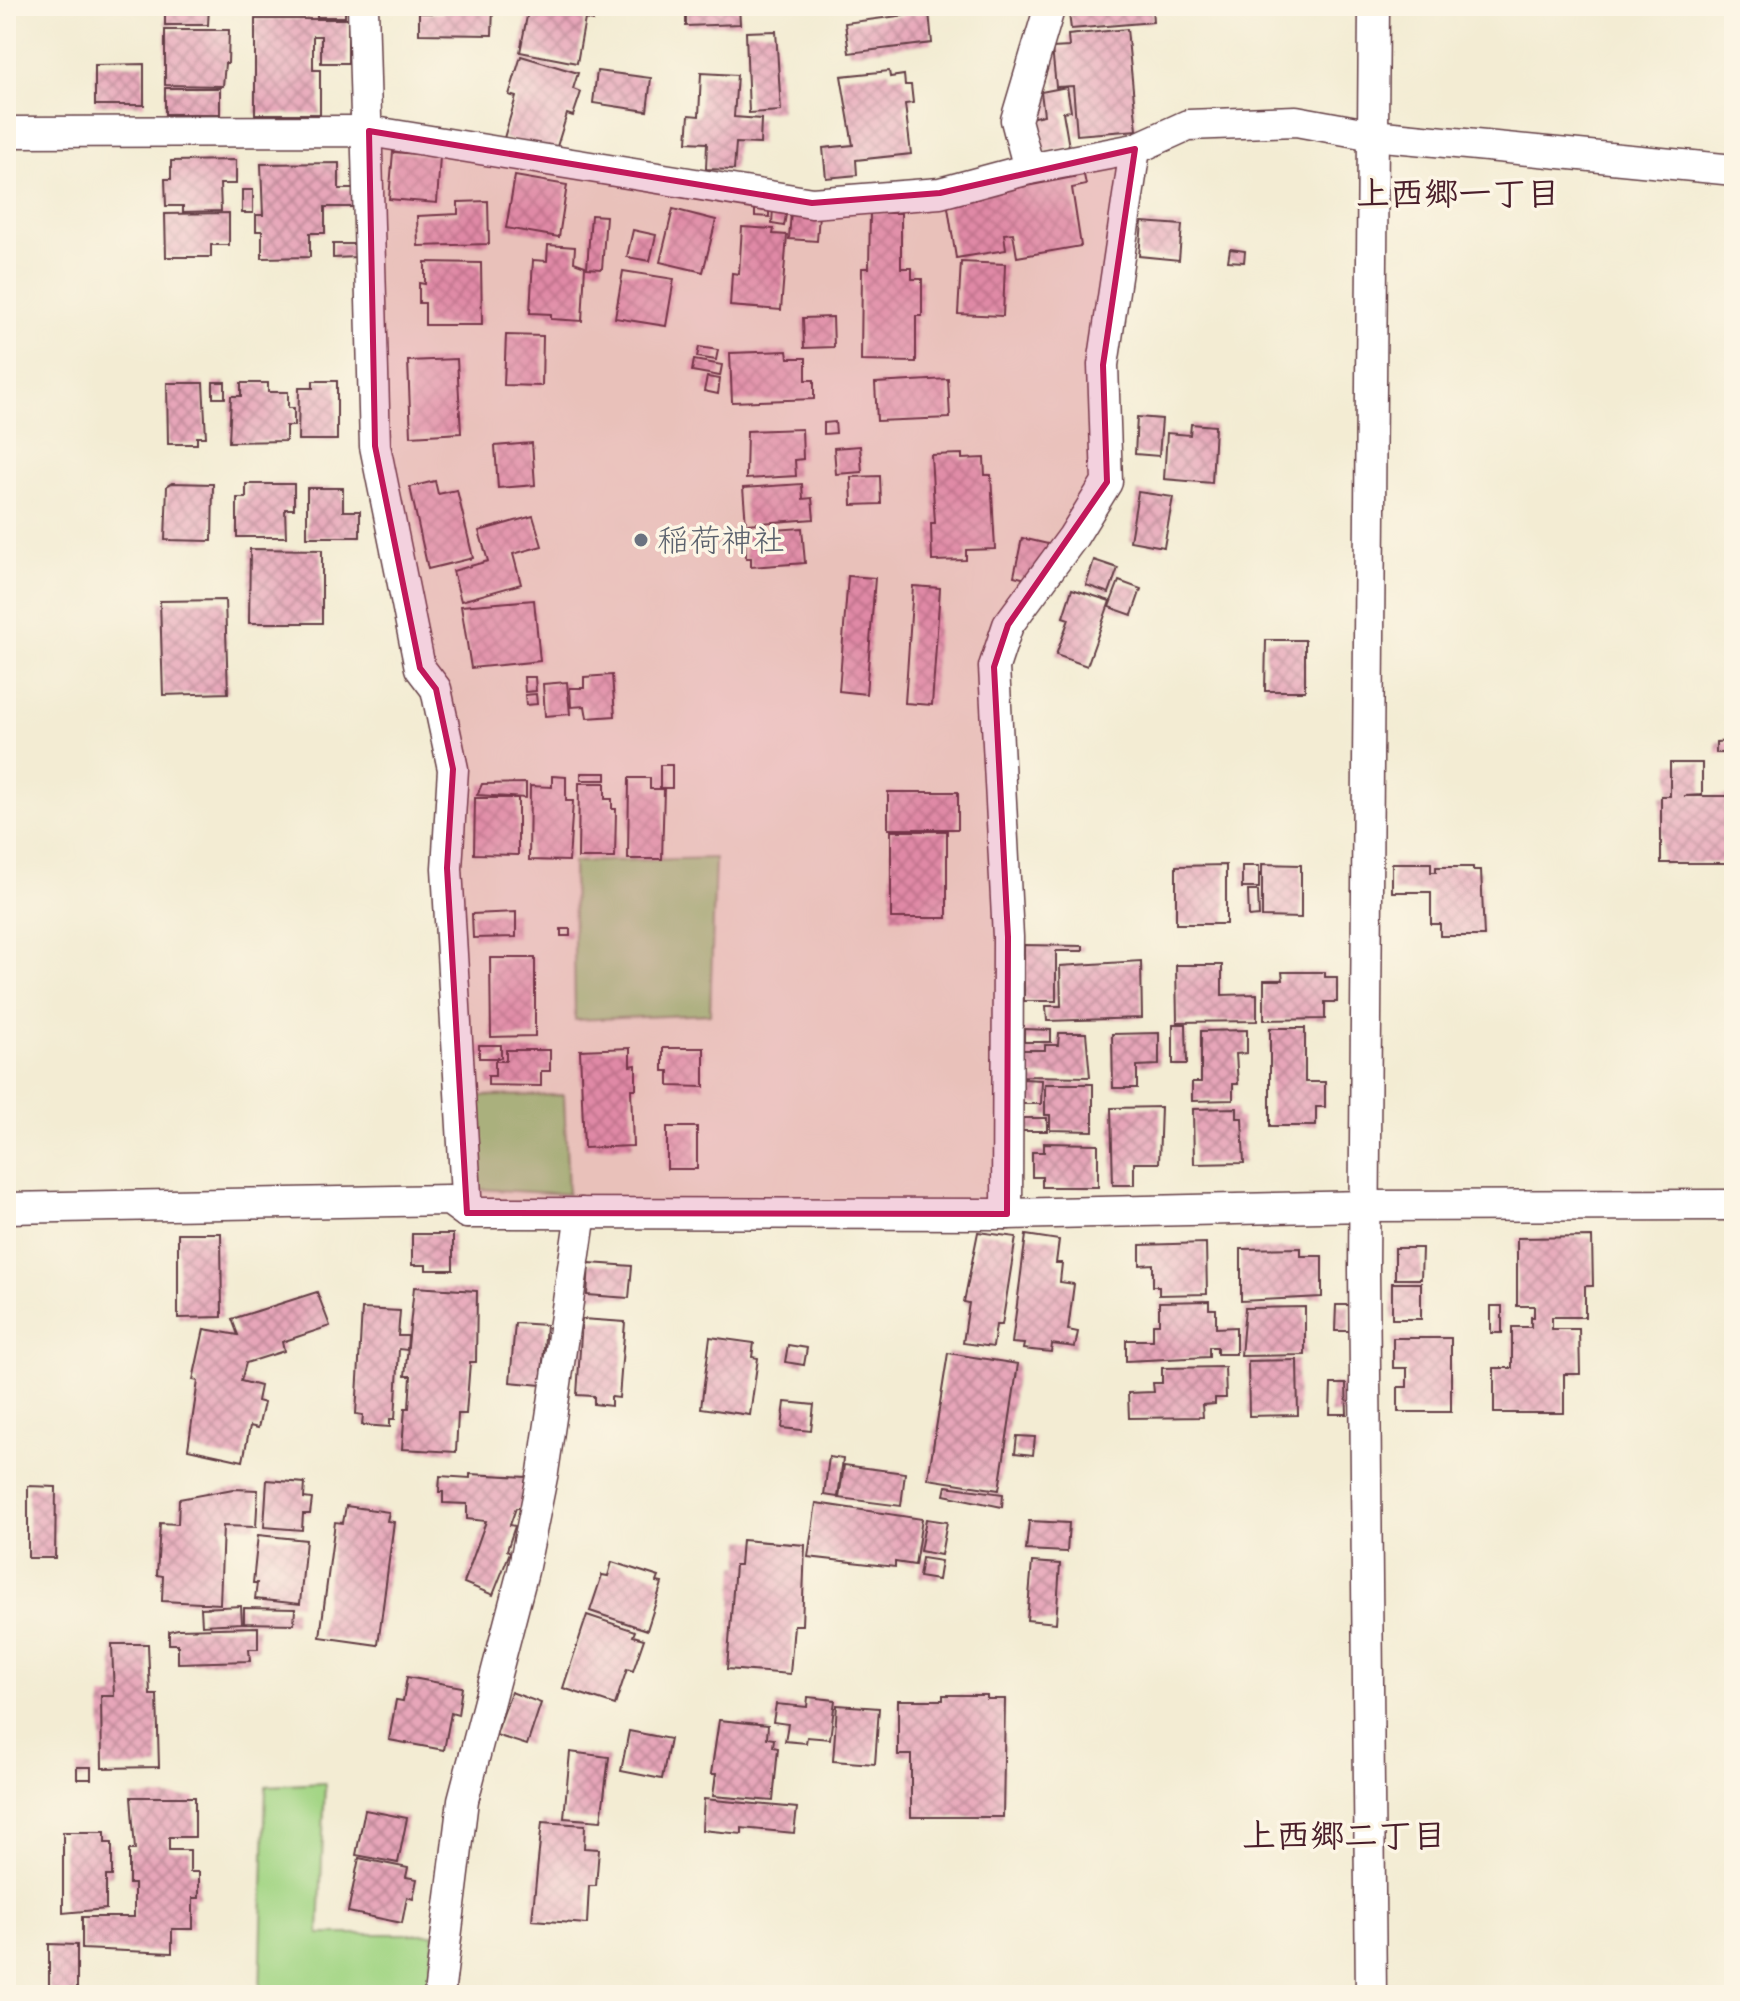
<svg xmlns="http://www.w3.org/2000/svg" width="1740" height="2001" viewBox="0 0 1740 2001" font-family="'Indie Flower','Klee One',sans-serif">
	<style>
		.grass { fill: #a4d686; stroke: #777a58; stroke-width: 2 }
		.building { fill: url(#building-cross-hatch) }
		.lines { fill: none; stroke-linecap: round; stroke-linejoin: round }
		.minor-casing { stroke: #633e44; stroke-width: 33 }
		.minor { stroke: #fff; stroke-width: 30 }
		.marked { fill: #c2185b; fill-opacity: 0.2; stroke: #c2185b; stroke-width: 6; stroke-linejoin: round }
		.worship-dot { fill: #6b7280; stroke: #fcf5e5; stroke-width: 3 }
		.labels { text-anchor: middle; stroke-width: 7; stroke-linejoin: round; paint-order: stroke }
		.worship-label { font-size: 32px; fill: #5b616d; stroke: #fcf5e5; text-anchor: start }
		.neighbourhood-label { font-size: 34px; font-weight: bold; fill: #4a1f2b; stroke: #fcf5e5 }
	</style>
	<defs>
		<pattern id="building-cross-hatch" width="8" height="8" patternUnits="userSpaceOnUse" patternTransform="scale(2)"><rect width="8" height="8" fill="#e7a6b9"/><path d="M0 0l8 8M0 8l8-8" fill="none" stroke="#bd8797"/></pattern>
	</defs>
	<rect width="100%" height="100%" fill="#fcf5e5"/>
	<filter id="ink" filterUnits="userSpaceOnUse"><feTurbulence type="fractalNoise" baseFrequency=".0125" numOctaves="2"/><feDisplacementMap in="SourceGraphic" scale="16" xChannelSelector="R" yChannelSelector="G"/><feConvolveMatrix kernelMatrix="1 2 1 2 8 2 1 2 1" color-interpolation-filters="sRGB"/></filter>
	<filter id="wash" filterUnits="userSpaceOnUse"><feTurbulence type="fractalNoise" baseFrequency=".006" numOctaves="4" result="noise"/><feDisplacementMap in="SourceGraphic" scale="32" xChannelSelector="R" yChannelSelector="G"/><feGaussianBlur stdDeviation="1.8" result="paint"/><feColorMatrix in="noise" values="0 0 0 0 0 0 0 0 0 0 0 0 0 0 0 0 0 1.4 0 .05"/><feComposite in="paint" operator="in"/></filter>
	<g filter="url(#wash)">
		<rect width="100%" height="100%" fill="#f3ecd3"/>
		<g class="grass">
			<polygon points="715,858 710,1014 575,1020 573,862"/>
			<polygon points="564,1095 568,1194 479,1189 477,1096"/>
			<polygon points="325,1783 319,1934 434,1934 429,1995 260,1995 266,1786"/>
		</g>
		<g id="blocks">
			<g class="building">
				<polygon points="165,6 209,6 208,25 165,25"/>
				<rect x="261" y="6" width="46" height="10"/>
				<rect x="317" y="6" width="28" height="11"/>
				<polygon points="443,6 493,6 492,35 419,34 419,13 443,13"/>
				<polygon points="529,6 595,6 593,21 585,19 577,63 520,52"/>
				<polygon points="686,6 739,6 740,24 686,26"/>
				<polygon points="1068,6 1152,6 1153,22 1071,29"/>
				<polygon points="929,12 932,43 849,53 845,23"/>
				<polygon points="255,19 348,19 348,63 321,63 321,36 313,36 313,70 320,70 320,114 255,114"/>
				<polygon points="1127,29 1137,130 1077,135 1073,86 1056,87 1052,48 1069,47 1068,35"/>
				<polygon points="165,30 229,30 228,63 225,63 223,86 165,85"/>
				<polygon points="776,31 781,111 749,113 746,32"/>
				<polygon points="521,56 578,73 573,89 581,92 573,116 567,114 555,153 504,138 516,97 509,95"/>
				<polygon points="144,64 144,105 95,105 95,65"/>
				<polygon points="597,71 651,78 647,111 593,103"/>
				<polygon points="889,71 890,77 904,75 905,85 911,85 913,103 905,104 911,154 856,160 857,175 826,178 823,148 853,145 841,76"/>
				<polygon points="701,73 737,75 734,117 761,119 760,144 736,143 734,170 706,169 707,143 687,142 689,115 699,116"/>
				<polygon points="1067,87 1071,111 1063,112 1069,147 1035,153 1029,118 1044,115 1041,92"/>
				<rect x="165" y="88" width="55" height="26"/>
				<polygon points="393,152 440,156 437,203 389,199"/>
				<polygon points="236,160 236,184 220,184 221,211 183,212 183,206 166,206 165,179 171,179 171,161"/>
				<polygon points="339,163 339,189 353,189 353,207 325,207 325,233 310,233 310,257 262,258 262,231 256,231 256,215 263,215 261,164"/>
				<polygon points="1084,175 1086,185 1072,188 1081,246 1017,257 1013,233 1004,234 1006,250 956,258 947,201"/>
				<polygon points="515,176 567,185 559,237 506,228"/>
				<rect x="242" y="190" width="11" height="23"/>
				<polygon points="488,201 489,244 418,246 417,216 458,214 458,202"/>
				<polygon points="755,207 769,207 769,217 755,216"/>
				<polygon points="773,208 787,209 784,226 772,224"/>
				<polygon points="673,209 716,220 703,272 660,262"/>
				<polygon points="791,212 819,214 817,241 789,239"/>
				<polygon points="229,213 229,245 211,245 211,257 166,257 165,214"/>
				<polygon points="870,213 901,213 901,268 912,268 912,279 922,279 922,316 916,316 916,362 861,361 862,268 869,268"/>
				<polygon points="591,215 606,216 602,269 587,268"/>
				<polygon points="1142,222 1182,225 1179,260 1139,256"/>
				<polygon points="742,227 774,229 773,234 787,235 781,310 730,306 732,273 739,274"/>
				<polygon points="633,230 656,235 650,261 627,257"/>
				<polygon points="333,244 357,244 357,257 333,258"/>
				<polygon points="548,245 575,247 574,262 585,266 582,321 551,319 551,314 530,313 533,260 547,261"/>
				<polygon points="1230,249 1245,251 1244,262 1228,261"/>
				<polygon points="425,262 481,263 482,325 425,325 425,303 419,303 419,283 425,284"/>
				<polygon points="961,262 1005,264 1003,316 958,314"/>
				<polygon points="623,271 674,279 666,326 615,318"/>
				<polygon points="833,317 834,347 804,348 803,318"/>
				<polygon points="506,335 543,336 542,386 504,385"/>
				<polygon points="699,347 718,350 716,360 697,357"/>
				<polygon points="787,351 788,358 806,358 806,380 814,380 814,399 732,402 730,353"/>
				<polygon points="457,359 461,433 411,436 408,361"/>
				<polygon points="694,360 722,365 720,376 692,371"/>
				<polygon points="707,377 720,379 718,394 704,391"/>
				<polygon points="948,379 950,418 877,421 875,383"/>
				<polygon points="313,381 337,381 337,440 298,440 299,388 313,388"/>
				<rect x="213" y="382" width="12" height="16"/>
				<polygon points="167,383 203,383 206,437 197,437 197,444 168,444"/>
				<polygon points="241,383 268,383 268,392 288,392 288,408 294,408 294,426 286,426 286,441 229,442 231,396 241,396"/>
				<polygon points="1137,417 1162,419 1159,456 1135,454"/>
				<polygon points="835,422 836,433 824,434 824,423"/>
				<polygon points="1191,424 1215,426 1212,483 1164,479 1167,433 1190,435"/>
				<polygon points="802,429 803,459 795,460 796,476 746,479 747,431"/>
				<polygon points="532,443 535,485 498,488 495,446"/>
				<polygon points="860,446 862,472 836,474 834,448"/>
				<polygon points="962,454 962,459 984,458 985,475 991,475 995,549 966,550 966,560 932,561 931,523 935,523 931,455"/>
				<polygon points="880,476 881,504 852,505 851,477"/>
				<polygon points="435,481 438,494 457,490 473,558 428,569 410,487"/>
				<polygon points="172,483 213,484 212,541 165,540 167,486"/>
				<polygon points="246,484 294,484 294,509 285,509 286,537 237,537 237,498 246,498"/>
				<polygon points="802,484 803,499 812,498 814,519 746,524 743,488"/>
				<polygon points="307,488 343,488 343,511 360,511 360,537 307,537"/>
				<polygon points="1138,492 1173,497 1164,547 1130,541"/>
				<polygon points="533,516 542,546 513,554 521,584 461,601 453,571 488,561 479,531"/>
				<polygon points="802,528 805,563 751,567 751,558 746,558 745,532"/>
				<polygon points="1022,538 1048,544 1039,582 1014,576"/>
				<polygon points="250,549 322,550 322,623 249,623"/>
				<polygon points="1094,560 1118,568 1109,593 1086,585"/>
				<polygon points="848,576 875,578 866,694 839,691"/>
				<polygon points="1119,581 1141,589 1132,615 1109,607"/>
				<polygon points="913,586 940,588 932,705 905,703"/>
				<polygon points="1072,589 1110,601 1087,666 1056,655 1069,619 1063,617"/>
				<polygon points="225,600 228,693 163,695 160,601"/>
				<polygon points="534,600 540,661 471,668 461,606"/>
				<polygon points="1266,640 1305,640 1305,691 1265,691"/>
				<polygon points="612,675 615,716 587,718 585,706 571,707 570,688 584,688 584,677"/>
				<polygon points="524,677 535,677 536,691 525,692"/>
				<polygon points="567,682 570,714 545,716 543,684"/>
				<polygon points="536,694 537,704 526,705 525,695"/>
				<polygon points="1734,741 1734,753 1716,753 1716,742"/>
				<polygon points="1670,763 1702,763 1702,795 1684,796 1732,796 1732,863 1661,863 1661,796 1670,796"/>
				<rect x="660" y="765" width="12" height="23"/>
				<rect x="581" y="773" width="25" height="7"/>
				<polygon points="552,776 566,777 566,801 573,801 569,861 529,860 530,786 552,787"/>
				<polygon points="629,778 650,778 650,789 664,789 662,859 628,859"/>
				<polygon points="526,783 526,798 477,795 482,784"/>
				<polygon points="579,783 605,783 605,799 612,799 612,809 616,809 615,858 578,858"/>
				<rect x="888" y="792" width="70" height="37"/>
				<polygon points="475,798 518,798 518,855 474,854"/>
				<rect x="891" y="831" width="56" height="87"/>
				<polygon points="1392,863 1431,863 1431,872 1436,872 1436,867 1473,867 1473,870 1481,870 1484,936 1440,936 1440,924 1431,924 1431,892 1392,892"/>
				<polygon points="1262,864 1301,865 1301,918 1262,917"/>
				<polygon points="1226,865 1226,924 1176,924 1176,866"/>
				<rect x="1242" y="866" width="17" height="22"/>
				<polygon points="1248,891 1258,891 1259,916 1249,917"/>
				<polygon points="516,912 516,937 473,938 472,914"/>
				<rect x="561" y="929" width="9" height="7"/>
				<polygon points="1024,945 1083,946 1083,951 1056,951 1056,1001 1024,1001"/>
				<polygon points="490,958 535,958 535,1036 491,1037"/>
				<polygon points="1141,961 1142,1018 1047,1021 1046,1006 1061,1006 1060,966"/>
				<polygon points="1176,965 1222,965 1222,995 1257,994 1257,1021 1177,1022"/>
				<polygon points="1282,972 1325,972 1325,977 1337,977 1337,1002 1325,1002 1325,1019 1264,1020 1264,980 1283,980"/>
				<polygon points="1173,1024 1186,1024 1187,1064 1173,1064"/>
				<polygon points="1270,1028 1305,1028 1305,1082 1325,1082 1325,1107 1316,1107 1316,1126 1270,1126"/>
				<polygon points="1024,1029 1051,1030 1051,1042 1024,1042"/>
				<polygon points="1247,1030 1247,1053 1236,1054 1238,1084 1233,1084 1233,1100 1192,1101 1192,1082 1201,1082 1201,1031"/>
				<polygon points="1059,1033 1086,1033 1090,1077 1023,1076 1023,1050 1045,1050 1045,1045 1058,1045"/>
				<polygon points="1159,1033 1159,1065 1137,1066 1137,1088 1113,1088 1112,1034"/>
				<rect x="479" y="1045" width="22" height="13"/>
				<polygon points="630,1048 630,1066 636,1065 636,1089 631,1089 633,1146 584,1148 580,1050"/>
				<polygon points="663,1048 704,1048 704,1087 669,1086 669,1071 663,1071"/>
				<polygon points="506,1050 550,1050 550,1071 541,1071 541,1086 488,1085 488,1076 495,1076 495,1061 506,1061"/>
				<polygon points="1023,1079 1042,1080 1041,1104 1023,1104"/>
				<polygon points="1045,1084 1093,1084 1093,1131 1050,1130 1050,1115 1045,1115"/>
				<polygon points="1161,1107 1159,1163 1134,1163 1134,1185 1113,1185 1111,1108"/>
				<polygon points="1237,1108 1237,1118 1242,1118 1244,1163 1194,1164 1193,1109"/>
				<rect x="1022" y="1118" width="25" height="13"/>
				<rect x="667" y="1127" width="30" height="42"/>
				<polygon points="1044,1143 1098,1144 1098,1187 1042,1187 1042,1177 1032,1177 1032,1152 1044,1152"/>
				<polygon points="978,1232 1016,1237 1002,1325 996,1325 993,1347 963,1343 969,1303 964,1302"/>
				<polygon points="178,1233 221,1233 222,1317 178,1318"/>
				<polygon points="412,1234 453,1234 453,1270 426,1270 426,1265 412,1265"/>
				<polygon points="1026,1235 1059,1240 1056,1263 1062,1263 1060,1282 1074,1284 1068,1330 1078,1332 1075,1347 1052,1344 1051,1352 1023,1349 1024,1344 1012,1343"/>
				<polygon points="1592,1237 1593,1286 1585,1286 1585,1317 1552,1317 1552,1329 1579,1329 1580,1374 1564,1374 1564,1413 1494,1413 1494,1368 1512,1368 1512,1327 1531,1327 1531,1317 1534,1317 1534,1306 1517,1306 1517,1238"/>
				<polygon points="1206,1243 1207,1294 1159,1295 1159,1286 1153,1286 1153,1264 1140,1265 1140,1245"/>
				<polygon points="1301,1248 1301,1256 1322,1256 1322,1297 1241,1301 1241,1249"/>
				<polygon points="1395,1248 1422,1248 1421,1279 1395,1279"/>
				<polygon points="589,1263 632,1266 629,1298 587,1295"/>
				<rect x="1392" y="1283" width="29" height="36"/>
				<polygon points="414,1287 477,1291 476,1362 470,1362 466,1414 458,1414 456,1452 402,1449 405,1408 409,1408 411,1376 405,1376"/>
				<polygon points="317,1292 330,1326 282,1342 284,1351 246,1363 241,1381 260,1386 257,1401 264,1403 258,1428 250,1426 243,1461 188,1449 198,1381 193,1380 204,1329 238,1335 232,1319"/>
				<polygon points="1209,1301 1209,1309 1216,1309 1216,1328 1236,1327 1236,1354 1217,1354 1217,1347 1209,1347 1209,1357 1126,1361 1126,1340 1153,1340 1153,1324 1159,1324 1159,1302"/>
				<polygon points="1336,1305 1349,1305 1349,1331 1335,1331"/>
				<rect x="1491" y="1306" width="11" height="27"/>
				<polygon points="1305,1307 1305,1355 1241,1356 1245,1308"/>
				<polygon points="362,1309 400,1311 398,1336 408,1336 407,1350 399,1349 395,1419 390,1419 390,1427 362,1425 363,1415 356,1414"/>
				<polygon points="582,1319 625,1322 619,1398 611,1397 611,1406 594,1404 594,1396 577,1395"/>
				<polygon points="515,1323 546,1325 541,1385 510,1382"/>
				<polygon points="710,1337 754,1343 752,1357 758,1358 750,1415 701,1408"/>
				<polygon points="1393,1338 1451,1338 1451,1412 1398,1412 1398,1387 1407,1387 1407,1368 1393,1368"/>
				<polygon points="788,1345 807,1348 804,1365 785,1362"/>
				<polygon points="948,1353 1018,1364 999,1490 928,1479"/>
				<polygon points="1297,1360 1298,1415 1249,1416 1248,1361"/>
				<polygon points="1225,1367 1226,1398 1215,1398 1215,1404 1202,1405 1203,1417 1129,1418 1128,1393 1154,1392 1153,1383 1162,1383 1162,1368"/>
				<polygon points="1331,1384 1346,1384 1347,1414 1330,1414"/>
				<polygon points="785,1402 814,1405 811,1431 782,1428"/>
				<polygon points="1017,1436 1035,1437 1033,1455 1015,1453"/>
				<polygon points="829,1457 843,1459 838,1497 824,1495"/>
				<polygon points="844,1465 905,1473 901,1506 839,1498"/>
				<polygon points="470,1474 526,1477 522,1508 516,1508 510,1525 515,1526 507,1550 510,1552 493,1595 464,1583 486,1521 467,1519 467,1504 443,1503 443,1492 439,1492 440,1476 470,1478"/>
				<polygon points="267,1480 305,1483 304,1498 312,1499 310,1514 303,1514 302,1530 264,1527"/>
				<polygon points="28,1486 56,1487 55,1558 28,1558"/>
				<polygon points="946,1486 1003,1494 1002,1507 944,1495"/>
				<polygon points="233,1489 258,1490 256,1527 223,1526 220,1604 162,1601 163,1576 157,1575 160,1523 178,1524 179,1499"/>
				<polygon points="816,1503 922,1519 915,1565 895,1562 895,1567 808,1557"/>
				<polygon points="346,1506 389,1512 387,1521 394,1522 378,1645 320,1637 335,1522 343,1523"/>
				<polygon points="926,1519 947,1522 941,1555 920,1551"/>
				<polygon points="1029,1521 1069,1523 1067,1552 1026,1550"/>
				<polygon points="258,1535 306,1540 300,1604 255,1599 257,1583 253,1583"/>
				<polygon points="742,1540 805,1545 802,1625 794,1625 790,1674 727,1669 735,1565 740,1565"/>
				<polygon points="922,1558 941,1561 938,1580 919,1577"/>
				<polygon points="612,1562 659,1577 657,1582 662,1583 647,1630 590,1611 602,1575 608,1576"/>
				<polygon points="1032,1562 1060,1564 1056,1623 1027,1620"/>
				<polygon points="241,1606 242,1623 202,1625 201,1608"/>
				<polygon points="244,1608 295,1609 294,1624 244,1623"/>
				<polygon points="587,1615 635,1631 633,1636 644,1639 633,1671 627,1669 615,1705 563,1688"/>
				<polygon points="258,1627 258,1649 249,1649 250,1661 178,1663 178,1644 169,1644 169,1631 178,1629"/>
				<polygon points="112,1644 148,1644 150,1695 157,1695 159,1767 102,1768 101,1696 114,1696"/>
				<polygon points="407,1677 462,1687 458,1715 451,1713 444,1750 389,1740 396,1700 403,1701"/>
				<polygon points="511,1692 541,1703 527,1745 496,1735"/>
				<polygon points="943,1695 987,1695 987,1699 1005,1699 1003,1817 911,1817 911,1755 898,1755 898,1700 943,1700"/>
				<polygon points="808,1697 835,1700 830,1739 807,1737 806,1743 785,1741 788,1724 773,1722 776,1704 807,1707"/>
				<polygon points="837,1705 879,1708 875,1764 833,1761"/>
				<polygon points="719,1720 768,1725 767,1738 774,1739 773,1747 778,1748 773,1801 713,1796 716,1774 711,1774"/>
				<polygon points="629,1731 670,1739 662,1779 621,1771"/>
				<polygon points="570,1752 609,1757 601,1821 564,1818"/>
				<rect x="77" y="1767" width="14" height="12"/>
				<polygon points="131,1797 195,1797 195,1837 169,1837 169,1850 190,1850 190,1872 199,1872 199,1898 193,1898 193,1929 172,1929 172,1953 82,1949 82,1917 134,1917 134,1884 129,1884 129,1850 135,1850"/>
				<polygon points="704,1799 797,1808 794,1833 742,1828 742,1834 702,1830"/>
				<polygon points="365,1810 407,1818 398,1863 356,1855"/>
				<polygon points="542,1822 585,1825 584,1848 599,1849 596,1886 589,1886 587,1924 532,1920"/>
				<polygon points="63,1832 105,1832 105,1843 112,1843 112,1876 106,1876 106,1909 63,1913"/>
				<polygon points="359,1858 408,1868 406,1877 417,1879 413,1899 407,1897 402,1923 348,1912"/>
				<polygon points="49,1944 77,1945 77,1995 49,1995"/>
			</g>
		</g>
	</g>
	<g filter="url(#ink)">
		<use href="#blocks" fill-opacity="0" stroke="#633e44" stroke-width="2"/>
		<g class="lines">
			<defs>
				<g id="minor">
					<polyline points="363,6 375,446 420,668 436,689 453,769 447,868 467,1213"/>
					<polyline points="6,132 369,131 812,203 940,193 1029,169 1135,149 1188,125 1296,121 1373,135 1734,170"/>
					<polyline points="1029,169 1016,120 1050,6"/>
					<polyline points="6,1208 449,1200 467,1213 1007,1214 1367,1206 1734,1205"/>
					<polyline points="1007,1214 1008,937 994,667 1008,625 1073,537 1107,482 1103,365 1135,149"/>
					<polyline points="439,1995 463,1800 523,1571 543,1472 581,1213"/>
					<polyline points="1371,1995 1364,1270 1374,6"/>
				</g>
			</defs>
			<use href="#minor" class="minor-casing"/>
			<use href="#minor" class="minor"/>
		</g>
	</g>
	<path class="marked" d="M369 131 812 203 940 193 1135 149 1103 365 1107 482 1008 625 994 667 1008 937 1007 1214 467 1213 447 868 453 769 436 689 420 668 375 446Z"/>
	<circle class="worship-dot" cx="641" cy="540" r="8"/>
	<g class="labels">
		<g class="worship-label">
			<text x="657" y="551">稲荷神社</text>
		</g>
		<g class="neighbourhood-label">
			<text x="1458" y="205">上西郷一丁目</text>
			<text x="1344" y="1847">上西郷二丁目</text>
		</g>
	</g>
	<rect width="1740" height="2001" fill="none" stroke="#fcf5e5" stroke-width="32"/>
</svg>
